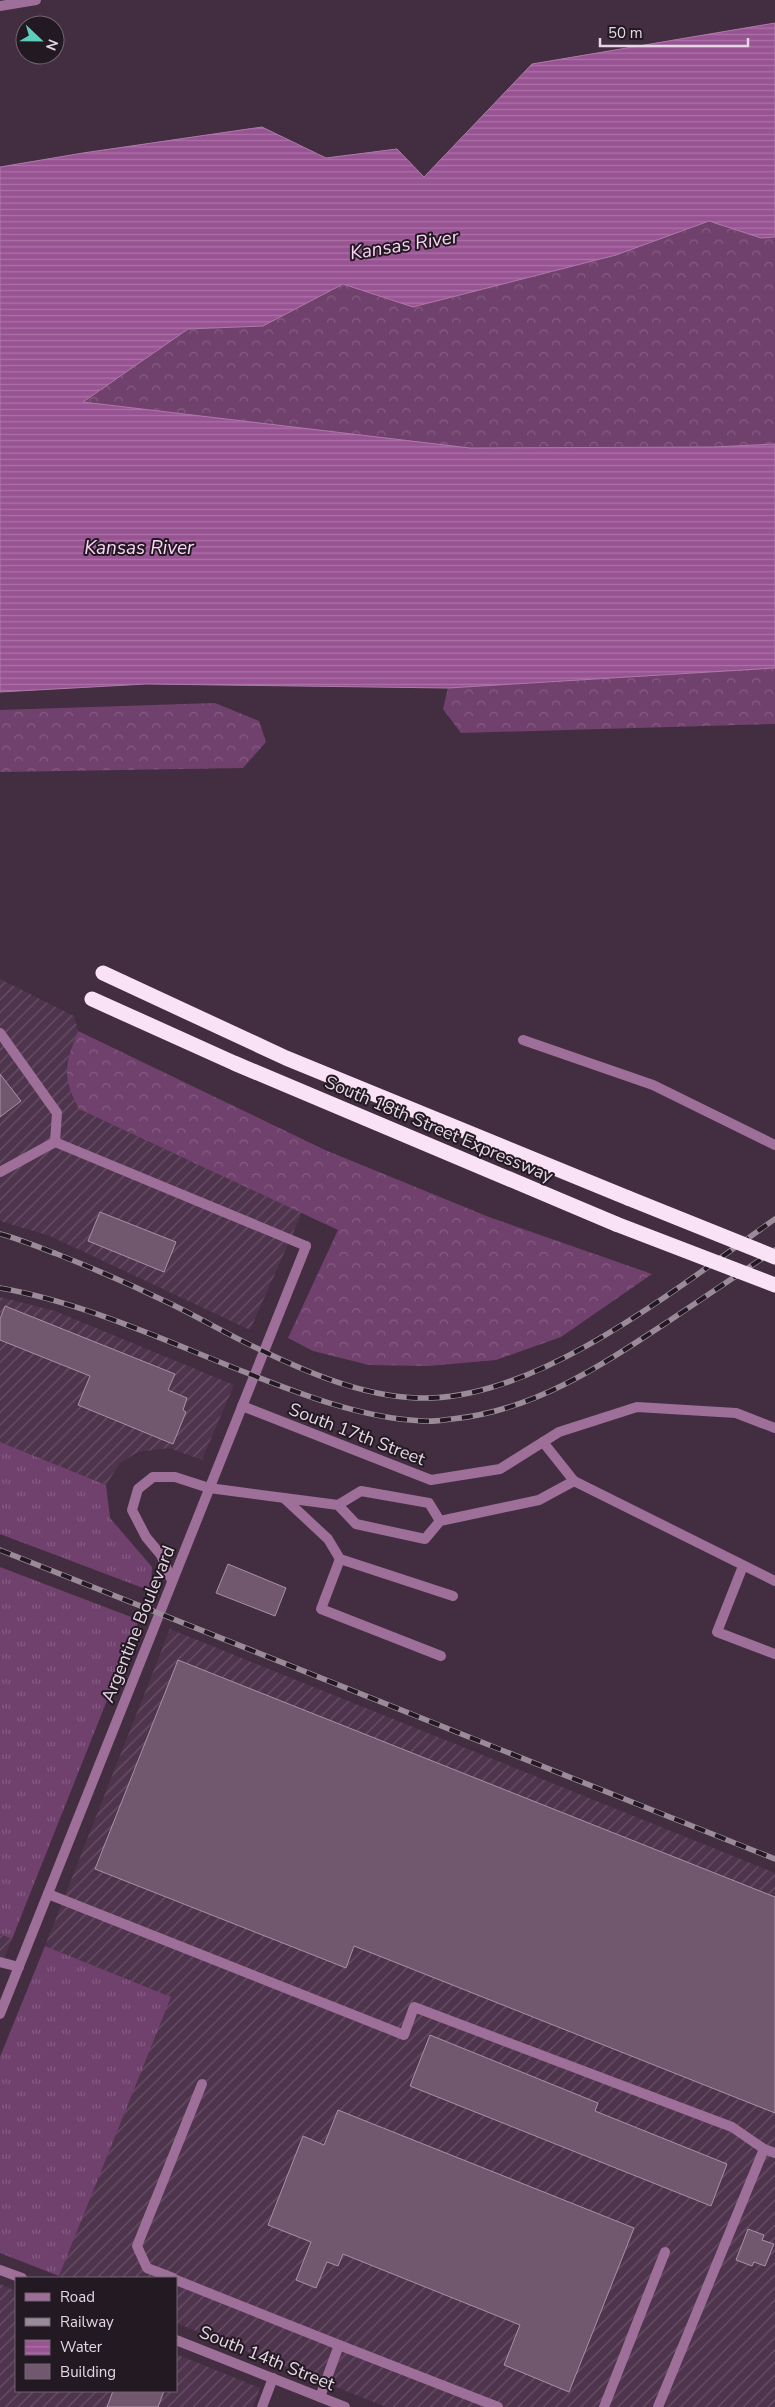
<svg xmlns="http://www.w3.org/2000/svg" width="775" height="2407" viewBox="0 0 775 2407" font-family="'Nunito Sans',sans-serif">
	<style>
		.industrial { fill: url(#industrial-furrows) }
		.grass { fill: url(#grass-tufts) }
		.forest { fill: url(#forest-crowns) }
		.water { fill: url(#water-rules); stroke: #af7aab }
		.building { fill: #71586e; stroke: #ab90a7 }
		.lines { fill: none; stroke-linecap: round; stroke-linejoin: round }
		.service { stroke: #9d6f99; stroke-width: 10 }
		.minor { stroke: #9d6f99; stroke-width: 10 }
		.motorway { stroke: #f9e1f6; stroke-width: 15 }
		.rail-casing { stroke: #9b8a99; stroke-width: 5.5 }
		.rail { stroke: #231922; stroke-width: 4; stroke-dasharray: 11; stroke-linecap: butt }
		.motorway-bridge { stroke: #f9e1f6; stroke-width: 15 }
		.labels { text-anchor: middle; stroke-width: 4; stroke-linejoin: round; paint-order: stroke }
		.street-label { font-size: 18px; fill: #e4d6e2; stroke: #231922 }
		.water-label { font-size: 19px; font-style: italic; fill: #fbd4f6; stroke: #231922 }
	</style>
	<defs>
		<pattern id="industrial-furrows" width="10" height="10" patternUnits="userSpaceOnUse" patternTransform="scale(1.25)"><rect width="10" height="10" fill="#4f344d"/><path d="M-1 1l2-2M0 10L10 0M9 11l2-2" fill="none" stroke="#685166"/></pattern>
		<pattern id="grass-tufts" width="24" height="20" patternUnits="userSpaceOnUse" patternTransform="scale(1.25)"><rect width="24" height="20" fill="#71416d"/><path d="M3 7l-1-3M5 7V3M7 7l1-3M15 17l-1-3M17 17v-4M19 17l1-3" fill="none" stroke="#855c82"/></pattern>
		<pattern id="forest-crowns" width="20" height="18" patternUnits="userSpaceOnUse" patternTransform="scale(1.25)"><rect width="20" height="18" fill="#71416d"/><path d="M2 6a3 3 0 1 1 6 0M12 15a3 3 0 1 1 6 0" fill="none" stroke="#855c82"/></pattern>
		<pattern id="water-rules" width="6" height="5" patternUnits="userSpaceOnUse" patternTransform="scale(1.25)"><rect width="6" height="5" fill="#985393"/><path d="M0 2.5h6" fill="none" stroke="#ab73a7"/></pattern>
	</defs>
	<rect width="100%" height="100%" fill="#432d41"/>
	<g class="industrial">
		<polygon points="0,979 74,1016 78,1031 66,1065 79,1109 302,1213 250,1330 50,1236 0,1221"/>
		<polygon points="0,1297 55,1311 234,1385 202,1460 169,1448 138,1452 120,1463 106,1485 0,1442"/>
		<polygon points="170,1629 775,1873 775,2407 386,2407 176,2323 176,2278 64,2278 59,2276 170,1997 45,1946"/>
		<polygon points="0,1934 12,1939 0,1968"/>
		<polygon points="0,2284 16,2291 16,2391 176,2391 176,2354 260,2388 253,2407 0,2407"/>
	</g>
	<g class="grass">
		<polygon points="0,1442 106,1485 110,1518 152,1567 151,1591 0,1534"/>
		<polygon points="0,1567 139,1620 12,1939 0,1934"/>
		<polygon points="45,1946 171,1997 59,2276 0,2253 0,2057"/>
	</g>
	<g class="forest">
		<polygon points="709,221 761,238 775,237 775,444 714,447 470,448 83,402 188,329 263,326 343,284 414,307 616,255"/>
		<polygon points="775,668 775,724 461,733 443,709 448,688"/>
		<polygon points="215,703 259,721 266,742 243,768 0,772 0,710"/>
		<path d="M78 1031 325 1150 489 1217 652 1274 561 1337 496 1360 428 1366 369 1365 313 1351 288 1338 338 1230 79 1109C61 1075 65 1065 78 1031Z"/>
	</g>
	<polygon class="water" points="775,23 775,237 761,238 709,221 616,255 413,307 343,284 263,326 188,329 83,402 470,448 714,447 775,444 775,668 448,688 146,684 0,692 0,167 83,153 262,127 326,158 397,149 424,177 532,64"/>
	<g class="building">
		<polygon points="0,1074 21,1101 0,1117"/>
		<polygon points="100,1212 176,1242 164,1272 88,1241"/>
		<polygon points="5,1306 175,1374 168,1390 187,1398 183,1410 186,1412 173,1444 78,1405 90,1376 0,1340 0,1319"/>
		<polygon points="228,1564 286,1588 275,1616 216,1593"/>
		<polygon points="178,1660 775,1897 775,2113 354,1946 346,1968 95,1869"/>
		<polygon points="430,2035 598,2103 595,2111 727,2164 711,2206 410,2086"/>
		<polygon points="338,2110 634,2228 569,2392 504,2365 520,2325 343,2254 338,2266 327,2262 316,2288 296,2280 311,2242 268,2225 303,2136 324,2145"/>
		<polygon points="748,2229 764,2235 762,2240 774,2244 765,2266 754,2262 752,2266 736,2260"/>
		<polygon points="113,2391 164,2391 158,2407 107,2407"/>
	</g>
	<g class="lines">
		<g class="service">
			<polyline points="0,1033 57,1113 55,1142"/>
			<polyline points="55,1142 306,1246"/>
			<polyline points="0,1172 55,1142"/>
			<polyline points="543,1442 574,1481"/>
			<polyline points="284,1498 328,1539 340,1559 453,1596"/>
			<polyline points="338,1505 361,1491 429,1503 440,1521"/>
			<polyline points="340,1559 321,1609 441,1656"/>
			<polyline points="743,1566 717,1632 775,1654"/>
			<polyline points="172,1581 161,1555 146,1537 132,1510 138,1489 153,1477 175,1477 209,1488 338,1505 356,1524 425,1539 440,1521 539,1500 574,1481 775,1581"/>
			<polyline points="48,1894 404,2035 414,2007 732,2127 764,2149 775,2153"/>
			<polyline points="0,1962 19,1967"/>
			<polyline points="173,2278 147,2268 137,2246 202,2084"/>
			<polyline points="176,2280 339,2345"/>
			<polyline points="320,2397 339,2345 498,2407"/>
			<polyline points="262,2407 273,2378"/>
			<polyline points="604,2407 665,2252"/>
			<polyline points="658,2407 764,2149"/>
		</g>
		<g class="minor">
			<polyline points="0,6 36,0"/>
			<polyline points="523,1040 653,1085 775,1145"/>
			<polyline points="242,1406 431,1480 500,1469 559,1432 637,1407 736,1413 775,1428"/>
			<polyline points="0,2014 306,1246"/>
			<polyline points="0,2270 22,2278"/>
			<polyline points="176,2340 345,2407"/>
		</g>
		<g class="motorway">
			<polyline points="103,973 286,1058 628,1198"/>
			<polyline points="92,999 234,1063 616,1224"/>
		</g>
		<defs>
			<g id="rail">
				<path d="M0 1234C19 1239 38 1247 57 1254 95 1269 134 1286 171 1304 202 1319 232 1337 263 1351 315 1376 373 1400 432 1398 548 1393 682 1284 775 1219"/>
				<path d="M0 1288C80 1302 157 1337 232 1367 293 1391 357 1418 423 1421 432 1422 443 1420 452 1419 534 1411 602 1365 669 1321 705 1297 740 1273 775 1250"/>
				<polyline points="0,1550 775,1859"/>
			</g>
		</defs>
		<use href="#rail" class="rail-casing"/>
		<use href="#rail" class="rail"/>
		<g class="motorway-bridge">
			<polyline points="628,1198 775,1257"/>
			<polyline points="616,1224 775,1285"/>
		</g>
	</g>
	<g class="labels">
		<g class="street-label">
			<text transform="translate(439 1129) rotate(23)" y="6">South 18th Street Expressway</text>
			<text transform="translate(357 1434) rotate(21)" y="6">South 17th Street</text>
			<text transform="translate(138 1624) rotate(-68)" y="6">Argentine Boulevard</text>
			<text transform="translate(267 2358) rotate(22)" y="6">South 14th Street</text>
		</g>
		<g class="water-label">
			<text transform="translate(404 244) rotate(-9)" y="7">Kansas River</text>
			<text x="139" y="554">Kansas River</text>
		</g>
	</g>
	<rect x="15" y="2277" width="162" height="115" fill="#231922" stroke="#70656f"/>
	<rect x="25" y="2293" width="25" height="8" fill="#9d6f99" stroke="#70656f"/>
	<text x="60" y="2302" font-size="15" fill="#e4d6e2">Road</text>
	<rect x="25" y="2318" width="25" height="8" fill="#9b8a99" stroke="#70656f"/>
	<text x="60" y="2327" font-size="15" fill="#e4d6e2">Railway</text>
	<rect x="25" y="2340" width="25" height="15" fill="url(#water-rules)" stroke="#70656f"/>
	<text x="60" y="2352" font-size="15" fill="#e4d6e2">Water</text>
	<rect x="25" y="2364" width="25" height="15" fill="#71586e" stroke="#70656f"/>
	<text x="60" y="2377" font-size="15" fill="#e4d6e2">Building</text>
	<g transform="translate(40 40) rotate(112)"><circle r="24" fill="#231922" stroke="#70656f"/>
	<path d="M0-4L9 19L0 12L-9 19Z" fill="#5cceba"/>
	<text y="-8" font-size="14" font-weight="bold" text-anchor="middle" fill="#e4d6e2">N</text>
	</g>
	<path d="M600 38v8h148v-8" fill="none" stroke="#e4d6e2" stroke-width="2.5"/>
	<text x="608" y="38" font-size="15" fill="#e4d6e2" stroke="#231922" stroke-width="4" paint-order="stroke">50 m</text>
</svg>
